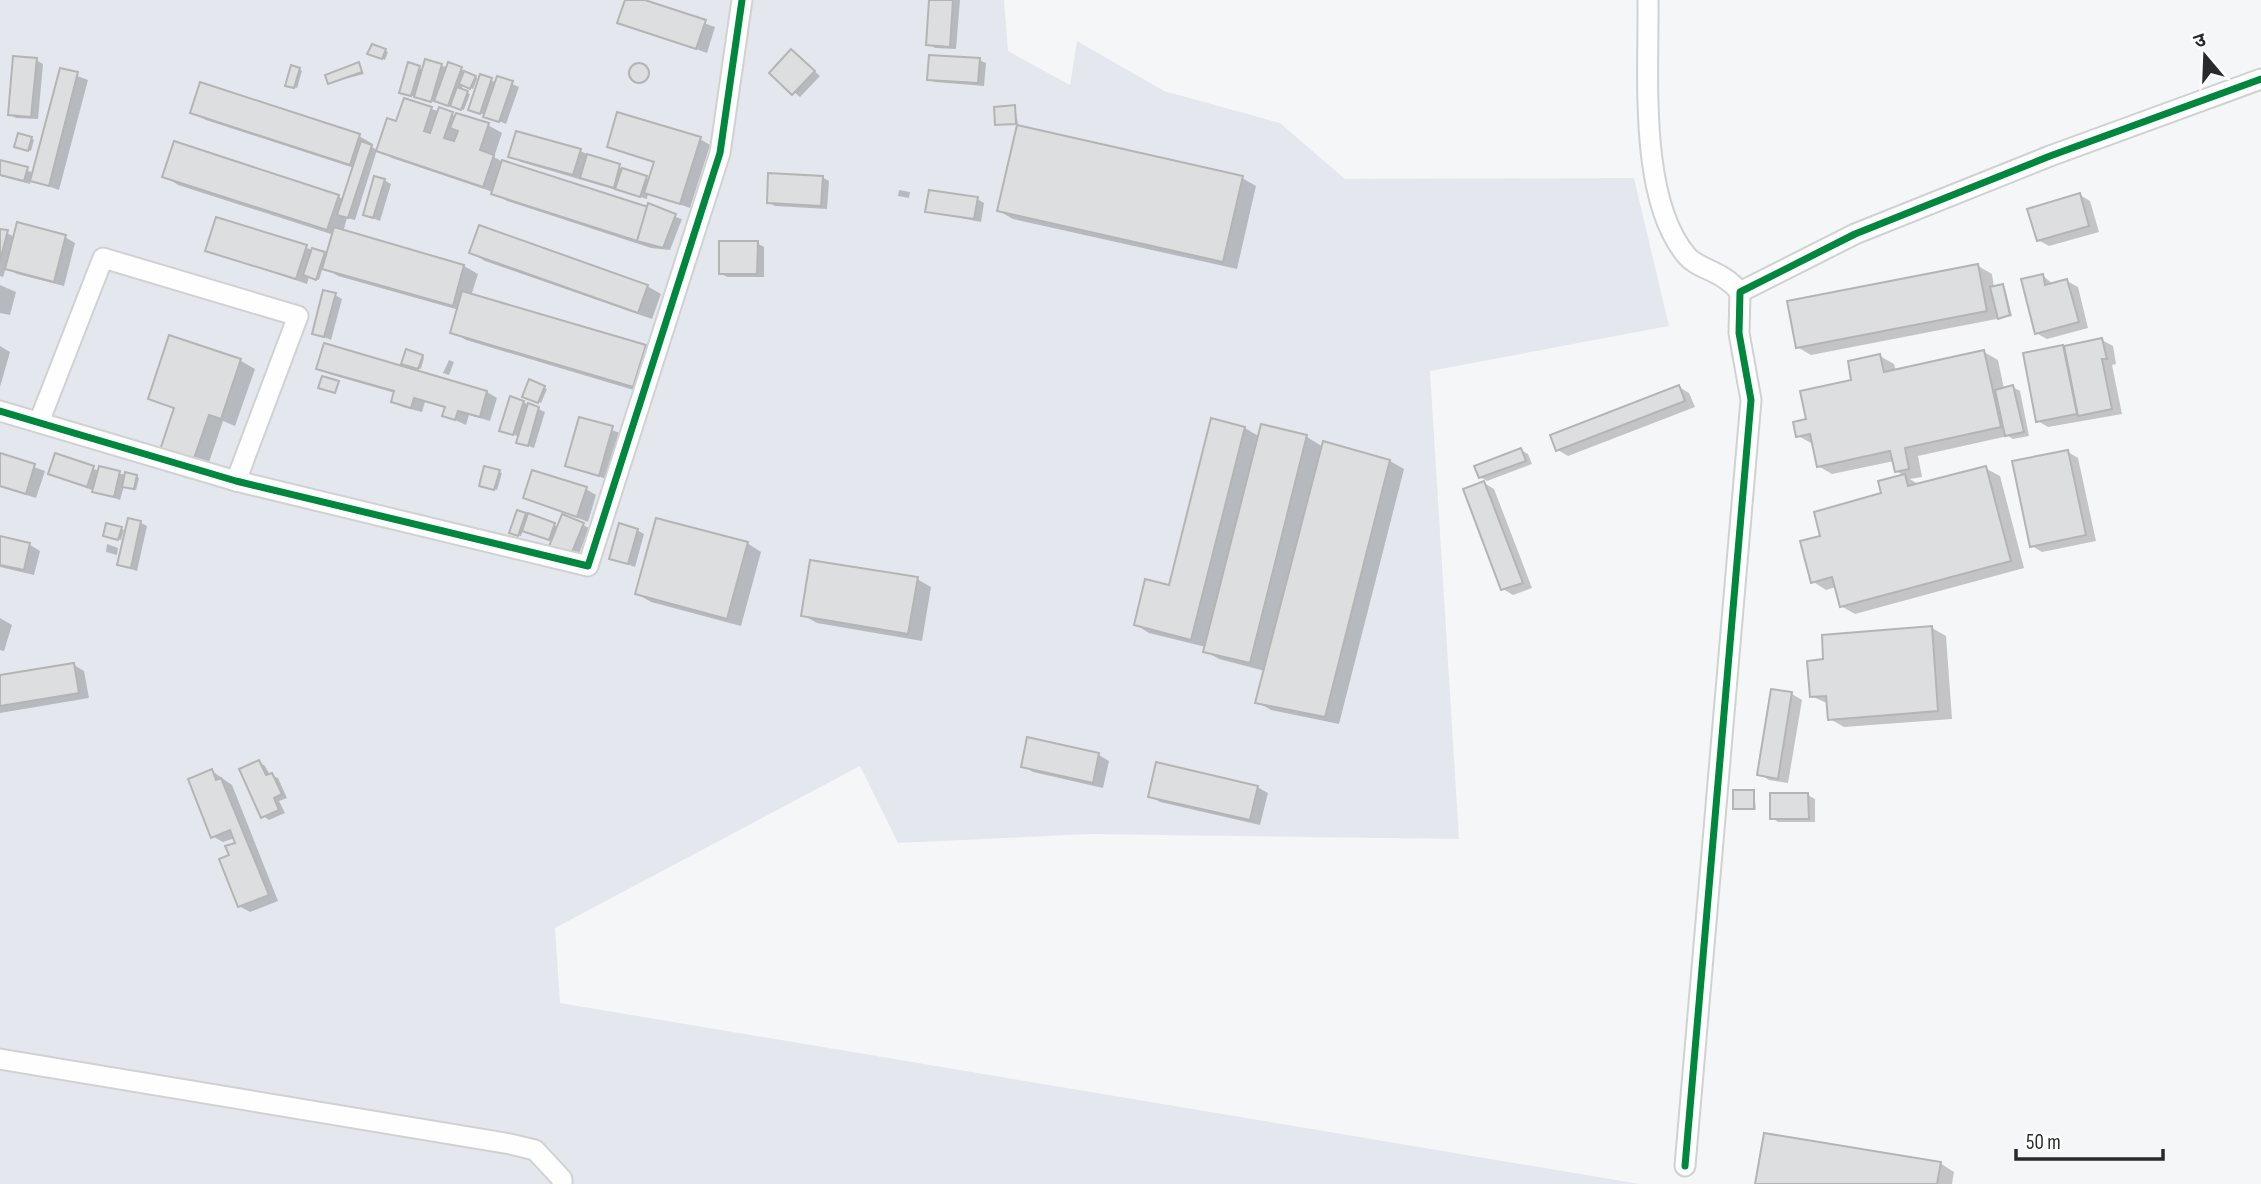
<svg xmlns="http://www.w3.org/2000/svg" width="2261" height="1184" viewBox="0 0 2261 1184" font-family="'Sofia Sans Condensed','Noto Sans Devanagari',sans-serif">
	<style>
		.built { fill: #e4e8ee }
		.shadow { fill: #0003 }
		.building { fill: #dddedf; stroke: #b4b4b5; stroke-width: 2 }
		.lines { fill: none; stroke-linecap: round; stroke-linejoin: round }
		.minor-casing { stroke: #d0d1d2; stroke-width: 23 }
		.minor { stroke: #fefefe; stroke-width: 19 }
		.cycleway-casing { stroke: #fff; stroke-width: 11 }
		.cycleway { stroke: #00873e; stroke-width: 7 }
	</style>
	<rect width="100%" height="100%" fill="#f5f6f8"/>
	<polygon class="built" points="0,0 1004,0 1008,51 1070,85 1077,41 1164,91 1280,123 1345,179 1634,178 1669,326 1430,371 1459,839 1090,834 898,843 860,766 555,928 560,1003 1640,1184 0,1184"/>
	<g class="shadow">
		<polygon points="627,0 639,0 715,27 707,53 620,22"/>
		<polygon points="931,0 960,0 956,49 935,48 928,44"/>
		<polygon points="373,46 388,52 385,60 370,53"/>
		<polygon points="791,51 820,76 800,97 771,73"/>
		<polygon points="36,60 43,64 38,119 16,118 9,114"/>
		<polygon points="979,60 986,63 984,86 935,82 929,79"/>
		<polygon points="358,64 364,74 329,83"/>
		<circle cx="640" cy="74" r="9"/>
		<polygon points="441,66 461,69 480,80 481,76 497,83 498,78 519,87 506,124 470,109 480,80 477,79 473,89 463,85 461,90 470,94 464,110 404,94 419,68 423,70"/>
		<polygon points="299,69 302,71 297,88 290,86"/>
		<polygon points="61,70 88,80 59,190 31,180 30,184 0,176 0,161 34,173"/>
		<polygon points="1015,107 1018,124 996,124"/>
		<polygon points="431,109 488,125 502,133 494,157 503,162 682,219 670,250 651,248 507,201 493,192 392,158 378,150 397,124"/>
		<polygon points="192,112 359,136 373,144 372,147 377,150 355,220 347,218 343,232 464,266 478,274 471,296 645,347 659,355 647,394 466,340 452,332 459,310 338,276 323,267 319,280 309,277 307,284 207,250 218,219 328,255 334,235 178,185 165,176 338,196 344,200 354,168 206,120"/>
		<polygon points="31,138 34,140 31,151 19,148"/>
		<polygon points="700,139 710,145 690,208 648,193 647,199 521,162 511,156 580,151 650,180 655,163 609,146"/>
		<polygon points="822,177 829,181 827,209 775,206 768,202"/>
		<polygon points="1242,178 1256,186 1237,269 1013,219 999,211"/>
		<polygon points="384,180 391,184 380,221 365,215"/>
		<polygon points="899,190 910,192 909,198 898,196"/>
		<polygon points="2080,195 2090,201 2099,232 2049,246 2038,240"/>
		<polygon points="977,199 984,203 981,222 927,211"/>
		<polygon points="0,230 15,237 65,237 75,243 64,286 17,274 6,268 3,277 0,276"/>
		<polygon points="757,243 764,247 764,277 727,277 720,273"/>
		<polygon points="471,253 647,286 661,294 652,319 485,261"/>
		<polygon points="1978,266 1992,274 1994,288 2005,288 2012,316 1811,355 1797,347"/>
		<polygon points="2042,275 2053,284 2067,281 2078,287 2088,328 2047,339 2036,333"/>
		<polygon points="0,285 16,292 10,315 0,313"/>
		<polygon points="335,295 342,299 331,340 314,333"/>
		<polygon points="170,337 241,361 255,369 235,426 223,421 206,471 175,460 176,410 150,398"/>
		<polygon points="2102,340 2113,346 2116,364 2112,365 2122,414 2048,427 2038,421 2025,354"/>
		<polygon points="0,346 10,352 0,387"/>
		<polygon points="325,346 487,392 497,398 490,421 469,415 466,425 444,415 446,408 425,402 422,412 403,407 393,401 395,393 329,374 319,368"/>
		<polygon points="1984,352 1998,360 2004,389 2013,387 2020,391 2029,436 2013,439 2008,436 1918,456 1922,477 1910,479 1918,484 1985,468 2000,476 2024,568 1855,614 1841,606 1836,587 1826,590 1812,581 1822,537 1883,495 1905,476 1896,471 1894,461 1832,474 1818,466 1813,444 1798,436 1808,420 1880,356 1894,364 1896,371"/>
		<polygon points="422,356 424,358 421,369 406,365"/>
		<polygon points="449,360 454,362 449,375 443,373"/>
		<polygon points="530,382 547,389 541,403 524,396"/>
		<polygon points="1679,387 1689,393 1695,407 1568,456 1558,450"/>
		<polygon points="523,402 545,412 534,448 518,442 520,437 501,430"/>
		<polygon points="580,419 623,434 609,480 567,465"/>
		<polygon points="1213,420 1245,428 1260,437 1262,426 1307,437 1323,447 1324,443 1390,461 1404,469 1339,724 1271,710 1257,702 1265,671 1219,659 1205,651 1206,647 1149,633 1136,625 1170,587"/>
		<polygon points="1521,450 1528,454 1532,464 1487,481 1480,477"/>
		<polygon points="2068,452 2078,458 2096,541 2042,552 2032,546"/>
		<polygon points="0,455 45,471 36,498 0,487"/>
		<polygon points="56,455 99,471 136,476 139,478 136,490 124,486 120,500 56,477 50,473"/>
		<polygon points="499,472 502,473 497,490 483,486"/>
		<polygon points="1484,483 1494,489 1532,588 1513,595 1503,589"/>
		<polygon points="586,489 596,495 588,522 525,497"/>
		<polygon points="525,515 559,527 583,525 589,528 575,564 553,541 523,530 521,536 514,534"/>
		<polygon points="141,523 147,526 137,571 119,565"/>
		<polygon points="121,529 124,530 121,540 107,536"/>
		<polygon points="637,530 644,534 635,567 611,558"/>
		<polygon points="0,538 30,545 40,551 34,575 0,567"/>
		<polygon points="747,543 761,552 741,626 651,602 637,594"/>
		<polygon points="107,544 118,548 117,555 106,552"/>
		<polygon points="917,579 931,587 922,641 817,623 803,615"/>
		<polygon points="0,618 12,625 4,651 0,650"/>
		<polygon points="1932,628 1946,636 1952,719 1844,727 1830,719 1829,704 1811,696 1825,661"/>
		<polygon points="74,665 84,671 89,698 0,713 0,677"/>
		<polygon points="1772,691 1792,694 1802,700 1788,783 1769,780 1759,774"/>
		<polygon points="1029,739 1099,755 1109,761 1103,788 1033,772 1023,766"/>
		<polygon points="259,762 265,766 270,775 278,778 287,798 279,801 285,813 269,820 263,816"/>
		<polygon points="212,771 232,785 278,901 250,912 239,906 231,856 237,844 235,838 223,842 212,836"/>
		<polygon points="1257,787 1268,793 1260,825 1160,802 1150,796"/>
		<polygon points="1754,792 1756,810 1734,808"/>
		<polygon points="1808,795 1815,799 1815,822 1778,822 1772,818"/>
		<polygon points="1940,1163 1954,1172 1952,1184 1757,1184"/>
	</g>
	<g class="building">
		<polygon points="625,0 645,0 706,20 696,49 617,23"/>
		<polygon points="929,0 953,0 950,47 926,45"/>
		<polygon points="372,44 386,49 382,59 367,54"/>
		<polygon points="791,49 815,71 792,95 769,73"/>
		<polygon points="929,55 980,58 978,83 927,80"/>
		<polygon points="13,56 37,58 31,117 8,115"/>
		<polygon points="425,59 442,64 431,102 414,97"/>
		<polygon points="359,62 362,72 328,84 325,75"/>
		<polygon points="408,62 420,66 411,96 399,93"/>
		<polygon points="448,62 462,67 448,106 434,101"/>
		<circle cx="639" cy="73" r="10"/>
		<polygon points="291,65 300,68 294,88 285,86"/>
		<polygon points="60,68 78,72 49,186 30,181"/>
		<polygon points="464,71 476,76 470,89 459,84"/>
		<polygon points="480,74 492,78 480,114 468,110"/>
		<polygon points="497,76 513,81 499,122 483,117"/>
		<polygon points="200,82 360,134 350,165 190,113"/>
		<polygon points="457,87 468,91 461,110 450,106"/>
		<polygon points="404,98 432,107 424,131 430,133 439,107 453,112 444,138 454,141 458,131 450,128 456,113 489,123 480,150 494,155 483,187 376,151 387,118 396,121"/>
		<polygon points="1015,105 1016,124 995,125 994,107"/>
		<polygon points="617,112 701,137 680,204 644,193 654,162 607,147"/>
		<polygon points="1017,125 1243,176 1223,262 997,211"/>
		<polygon points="516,131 581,149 573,175 508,157"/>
		<polygon points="18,133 32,137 28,151 14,147"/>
		<polygon points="174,141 339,195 327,230 162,177"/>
		<polygon points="361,141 372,145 348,218 337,215"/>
		<polygon points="587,154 620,164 614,188 580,178"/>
		<polygon points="0,160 28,167 24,181 0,175"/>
		<polygon points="502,160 648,207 637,241 491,194"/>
		<polygon points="622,168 647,176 640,197 615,189"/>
		<polygon points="768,173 823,176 821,206 767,203"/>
		<polygon points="374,176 385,179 373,218 363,215"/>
		<polygon points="929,190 978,197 974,219 925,212"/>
		<polygon points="2080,193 2089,226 2037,241 2027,209"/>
		<polygon points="648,203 676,214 663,248 637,241"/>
		<polygon points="216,217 307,245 296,279 205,251"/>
		<polygon points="17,222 66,235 54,282 5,269"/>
		<polygon points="479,225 648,285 638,313 469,253"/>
		<polygon points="334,227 464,265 453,306 322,269"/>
		<polygon points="0,229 8,230 0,261"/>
		<polygon points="719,241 758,241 757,274 719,274"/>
		<polygon points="312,248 325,252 316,280 303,275"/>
		<polygon points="1978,264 1987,311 1796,348 1787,301"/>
		<polygon points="2043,274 2045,285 2067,279 2079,322 2035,334 2021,279"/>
		<polygon points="2003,284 2010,315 1998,319 1990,287"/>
		<polygon points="323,290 336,293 324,337 312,334"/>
		<polygon points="462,291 646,345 633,387 450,333"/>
		<polygon points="169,335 241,359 221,419 209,415 192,464 159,453 174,408 148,399"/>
		<polygon points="2102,338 2107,359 2102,359 2112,409 2078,416 2064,346"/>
		<polygon points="324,343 487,391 480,417 458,411 455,420 442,416 445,407 414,398 411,408 391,402 394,391 316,369"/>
		<polygon points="2063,345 2077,414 2036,422 2023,353"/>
		<polygon points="406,349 423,355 418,369 401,364"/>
		<polygon points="1984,350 2001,427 1905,448 1909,469 1895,472 1890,451 1817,467 1810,434 1796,437 1793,422 1806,419 1800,391 1851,380 1848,361 1880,354 1884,372"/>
		<polygon points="322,376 339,381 335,393 318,388"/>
		<polygon points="529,379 545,386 538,403 522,397"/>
		<polygon points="1679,385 1685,401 1556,451 1550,435"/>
		<polygon points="2013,385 2024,432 2005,436 1995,390"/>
		<polygon points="510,396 524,401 513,435 499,431"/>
		<polygon points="528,403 539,407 528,446 516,443"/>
		<polygon points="579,417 613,426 599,476 565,466"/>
		<polygon points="1211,418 1245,427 1191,640 1134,625 1145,579 1169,585"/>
		<polygon points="1261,424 1307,435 1250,663 1203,652"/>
		<polygon points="1323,441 1390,460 1325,717 1255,703"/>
		<polygon points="1521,448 1526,461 1479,478 1474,466"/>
		<polygon points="2068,450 2086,535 2030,547 2012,461"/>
		<polygon points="0,453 35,464 26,494 0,486"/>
		<polygon points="55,453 94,466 87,487 48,474"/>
		<polygon points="99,466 120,471 114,497 92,492"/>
		<polygon points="484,466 500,470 494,490 479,486"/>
		<polygon points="1986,466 2011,561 1840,607 1832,577 1811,583 1800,541 1820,536 1814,512 1881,493 1878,481 1905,474 1908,486"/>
		<polygon points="532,470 587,487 577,517 523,498"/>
		<polygon points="125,472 137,475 134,489 122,487"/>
		<polygon points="1484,481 1523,583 1501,590 1463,489"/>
		<polygon points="517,510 526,513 518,536 509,533"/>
		<polygon points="528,513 555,523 549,540 522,531"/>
		<polygon points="562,514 584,523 568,562 546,554"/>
		<polygon points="128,518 141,521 131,568 117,565"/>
		<polygon points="656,518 748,542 727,619 635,594"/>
		<polygon points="106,523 122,527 118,540 103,536"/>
		<polygon points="619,523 638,529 628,564 609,559"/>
		<polygon points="0,536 30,543 24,570 0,565"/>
		<polygon points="810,560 918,577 908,634 801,616"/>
		<polygon points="1932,626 1938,711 1828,720 1826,696 1810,697 1807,661 1823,659 1822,635"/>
		<polygon points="74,663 79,693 0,706 0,675"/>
		<polygon points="1771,689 1792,692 1778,779 1757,775"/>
		<polygon points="1027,737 1099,753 1093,783 1021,767"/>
		<polygon points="259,760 266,775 272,773 282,794 274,798 279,810 261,818 239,769"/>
		<polygon points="1156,762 1258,786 1250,820 1148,797"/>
		<polygon points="212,769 216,780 221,778 269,895 238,907 219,859 229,855 225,846 235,843 230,830 211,838 188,779"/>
		<rect x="1733" y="790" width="21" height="19"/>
		<polygon points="1770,793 1808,793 1809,819 1770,819"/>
		<polygon points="1764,1133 1941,1162 1937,1184 1755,1184"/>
	</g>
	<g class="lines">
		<defs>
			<g id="minor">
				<path d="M1648 0C1649 73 1638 199 1687 256 1699 270 1722 270 1740 292"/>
				<polyline points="0,411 236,481 588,566 720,153 742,0"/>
				<polyline points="39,422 103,258 298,316 236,481"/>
				<polyline points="0,1059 510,1144 535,1150 562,1179 562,1184"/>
				<polyline points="1685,1166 1751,400 1739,333 1740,292 1855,234 2050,156 2261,79"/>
			</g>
		</defs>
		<use href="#minor" class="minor-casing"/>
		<use href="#minor" class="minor"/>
		<defs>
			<g id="cycleway">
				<polyline points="0,411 236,481 588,566 720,153 742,0"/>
				<polyline points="1685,1166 1751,400 1739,333 1740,292 1855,234 2050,156 2261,79"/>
			</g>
		</defs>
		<use href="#cycleway" class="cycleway-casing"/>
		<use href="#cycleway" class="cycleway"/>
	</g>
	<g transform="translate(2205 56) rotate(341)" stroke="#ffffff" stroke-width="5" paint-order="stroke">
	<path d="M0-5L12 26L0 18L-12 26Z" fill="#292a2b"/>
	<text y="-10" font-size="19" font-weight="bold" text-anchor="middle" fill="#292a2b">उ</text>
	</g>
	<path d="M2016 1149v10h147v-10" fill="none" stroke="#292a2b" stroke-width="3.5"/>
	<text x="2026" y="1149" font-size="21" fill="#292a2b" stroke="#ffffff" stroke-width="5" paint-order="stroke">50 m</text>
</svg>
